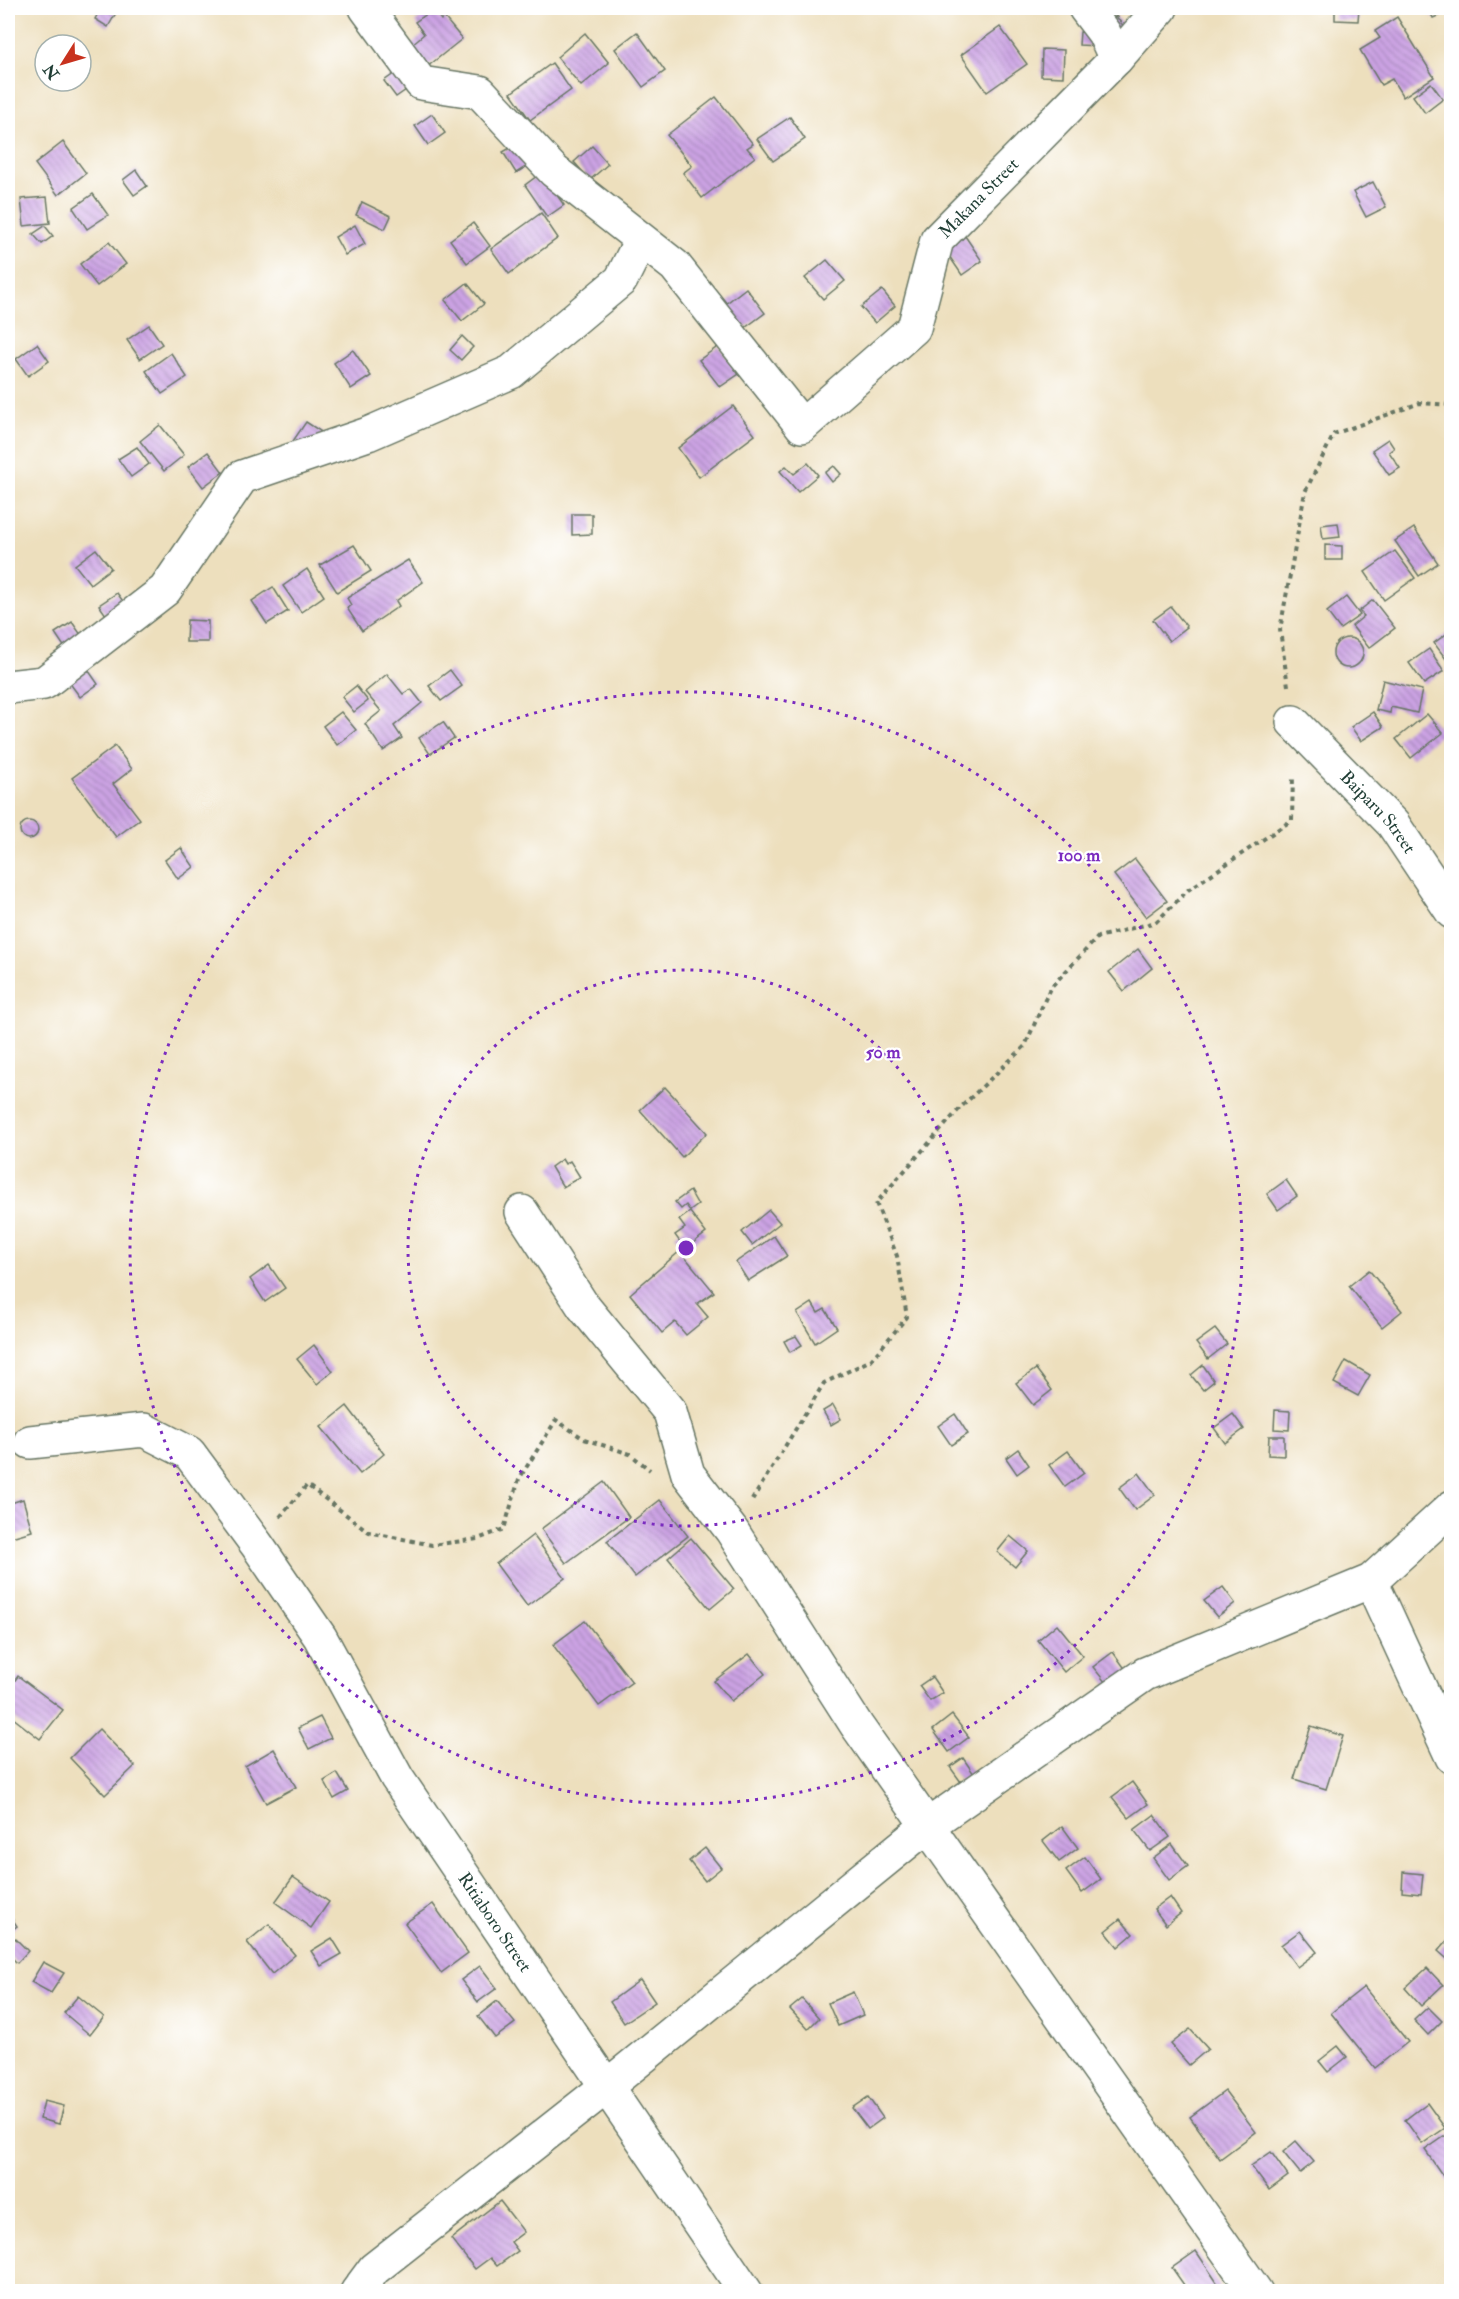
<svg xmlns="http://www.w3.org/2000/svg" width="1459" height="2299" viewBox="0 0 1459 2299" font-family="'IM FELL Double Pica',serif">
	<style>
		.building { fill: url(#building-back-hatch) }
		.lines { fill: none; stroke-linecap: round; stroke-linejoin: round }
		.minor-casing { stroke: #677664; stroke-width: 36 }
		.path { stroke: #677664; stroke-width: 4; stroke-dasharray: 4.5 4.5; stroke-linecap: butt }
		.minor { stroke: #fff; stroke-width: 33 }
		.ring { fill: none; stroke: #7b2cbf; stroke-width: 3; stroke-dasharray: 3 6 }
		.labels { text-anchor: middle; stroke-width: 4.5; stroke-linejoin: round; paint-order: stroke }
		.street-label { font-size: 18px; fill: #1f3d34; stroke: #fff }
		.centre { fill: #7b2cbf; stroke: #fff; stroke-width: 3 }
		.ring-label { font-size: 18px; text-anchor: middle; font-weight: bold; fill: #7b2cbf; stroke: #fff; stroke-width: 4.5; stroke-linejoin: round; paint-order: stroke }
	</style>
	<defs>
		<pattern id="building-back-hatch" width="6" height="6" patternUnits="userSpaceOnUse" patternTransform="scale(1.5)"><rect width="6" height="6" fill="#cca3e4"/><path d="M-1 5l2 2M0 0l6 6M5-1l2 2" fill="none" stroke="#a586ba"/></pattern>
	</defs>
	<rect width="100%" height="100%" fill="#fff"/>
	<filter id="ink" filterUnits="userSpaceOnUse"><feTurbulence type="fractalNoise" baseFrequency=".0167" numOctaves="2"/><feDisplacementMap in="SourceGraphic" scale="12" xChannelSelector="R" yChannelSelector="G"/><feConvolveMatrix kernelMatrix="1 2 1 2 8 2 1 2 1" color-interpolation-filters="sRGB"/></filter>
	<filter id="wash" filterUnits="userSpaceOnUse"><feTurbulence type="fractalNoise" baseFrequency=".008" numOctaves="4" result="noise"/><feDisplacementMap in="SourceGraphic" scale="24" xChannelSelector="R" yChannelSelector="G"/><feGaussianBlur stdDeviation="1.35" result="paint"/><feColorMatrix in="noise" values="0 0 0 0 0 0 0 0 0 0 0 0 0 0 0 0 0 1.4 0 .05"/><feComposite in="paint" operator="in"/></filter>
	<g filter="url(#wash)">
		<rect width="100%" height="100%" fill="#eddfbd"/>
		<g id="blocks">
			<g class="building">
				<polygon points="101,8 111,8 117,11 108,27 95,19"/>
				<polygon points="1335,8 1359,8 1358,21 1335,20"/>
				<polygon points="1428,8 1452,8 1452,10 1433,18"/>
				<polygon points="433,10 441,20 444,17 462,39 422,71 405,50 424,34 415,22"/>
				<polygon points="1116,16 1124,27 1115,34 1107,23"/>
				<polygon points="1397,17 1434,77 1403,97 1392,79 1381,85 1360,50 1380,38 1375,31"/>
				<polygon points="1000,27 1027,64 987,92 961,55"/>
				<polygon points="637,32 665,71 643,87 615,49"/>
				<polygon points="1080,32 1099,34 1098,46 1079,45"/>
				<polygon points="585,33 609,63 581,86 557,57"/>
				<polygon points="1042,49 1064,50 1063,77 1041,76"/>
				<polygon points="552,63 571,90 530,120 511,93"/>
				<polygon points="401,69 413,85 396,97 384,81"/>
				<polygon points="1431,83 1443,99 1425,113 1413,96"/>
				<polygon points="716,97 753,144 747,148 755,157 702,198 683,173 692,166 667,135"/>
				<polygon points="432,114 445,133 428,145 415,126"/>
				<polygon points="790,117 805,139 773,161 757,139"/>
				<polygon points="63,142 86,173 58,195 35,164"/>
				<polygon points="521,142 534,162 516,173 503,152"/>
				<polygon points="592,146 608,164 590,180 574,162"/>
				<polygon points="136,170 147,186 134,195 123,180"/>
				<polygon points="541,173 564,205 547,217 525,185"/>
				<polygon points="1373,182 1386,207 1366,217 1353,192"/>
				<polygon points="93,194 108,215 87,229 73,208"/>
				<polygon points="47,197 50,223 24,226 21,199"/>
				<polygon points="362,202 391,216 385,229 356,215"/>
				<polygon points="541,213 558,238 509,274 491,249"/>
				<polygon points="473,223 490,246 467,263 450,240"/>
				<polygon points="355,225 365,244 345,255 335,237"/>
				<polygon points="45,226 53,236 42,244 33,234"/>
				<polygon points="963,233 982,261 962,275 943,247"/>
				<polygon points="109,242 126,264 97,286 80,264"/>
				<polygon points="827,260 845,281 823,299 805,278"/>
				<polygon points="467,283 484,304 462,321 445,300"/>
				<polygon points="746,288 765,313 738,333 719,309"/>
				<polygon points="882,290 895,306 875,323 861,307"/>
				<polygon points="149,325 162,344 140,359 127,340"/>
				<polygon points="462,336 473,347 461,360 450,350"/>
				<polygon points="37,344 49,361 28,376 16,359"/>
				<polygon points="719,346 739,374 720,387 699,360"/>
				<polygon points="353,350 371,376 351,389 334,363"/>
				<polygon points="171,353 187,377 162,394 146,371"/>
				<polygon points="733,406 755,435 699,477 678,448"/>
				<polygon points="306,422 323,433 311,453 293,441"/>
				<polygon points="160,425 184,455 164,471 140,441"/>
				<polygon points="1388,439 1394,448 1389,452 1400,468 1389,475 1372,450"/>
				<polygon points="137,447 149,464 131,477 118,459"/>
				<polygon points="208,452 223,472 203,487 188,467"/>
				<polygon points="808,463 818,475 798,492 780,471 786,466 794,474"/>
				<polygon points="834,466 841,474 832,482 825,473"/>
				<polygon points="572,514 592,514 592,534 572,535"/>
				<polygon points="1338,523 1340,537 1323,539 1321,525"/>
				<polygon points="1414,528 1438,563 1419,576 1395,541"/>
				<polygon points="354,545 371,571 337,592 320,565"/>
				<polygon points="1325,545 1342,546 1342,560 1325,560"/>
				<polygon points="96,549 111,568 90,584 75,565"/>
				<polygon points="1395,551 1415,578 1384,600 1365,572"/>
				<polygon points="408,560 423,582 396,601 399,606 362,631 347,608 351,605 347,598"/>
				<polygon points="307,569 324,596 301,612 283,586"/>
				<polygon points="273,587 288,611 267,624 252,601"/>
				<polygon points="117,593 131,612 113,625 99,605"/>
				<polygon points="1346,597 1360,615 1340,629 1327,612"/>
				<polygon points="1373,600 1395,628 1369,648 1352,626 1364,616 1359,611"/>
				<polygon points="1171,607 1187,627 1169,641 1153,620"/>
				<polygon points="187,620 208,621 208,642 186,642"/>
				<polygon points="72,622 86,642 69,654 55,633"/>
				<polygon points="1452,630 1452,667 1434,643"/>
				<circle cx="1348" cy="653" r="15"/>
				<polygon points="1429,649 1444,671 1424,684 1409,663"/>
				<polygon points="82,661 98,684 80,697 63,674"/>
				<polygon points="450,670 462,686 441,701 429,686"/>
				<polygon points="387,674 403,694 411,689 422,703 394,726 402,738 383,751 365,724 381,711 365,692"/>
				<polygon points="1383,680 1422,690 1417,713 1391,707 1390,713 1376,710"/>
				<polygon points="356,686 368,701 354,712 342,697"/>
				<polygon points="341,712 356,730 337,745 323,726"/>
				<polygon points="1373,712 1383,727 1361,741 1351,727"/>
				<polygon points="1427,714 1443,733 1411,758 1396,739"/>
				<polygon points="443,722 454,738 430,754 419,738"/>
				<polygon points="115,746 132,769 113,784 140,819 116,837 72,778"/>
				<circle cx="29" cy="830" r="9"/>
				<polygon points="181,848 194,867 178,879 165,860"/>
				<polygon points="1135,859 1167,901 1146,917 1114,875"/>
				<polygon points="1138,949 1152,968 1124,991 1109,972"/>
				<polygon points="665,1087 707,1133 682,1157 640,1110"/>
				<polygon points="562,1159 565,1164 570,1161 580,1177 563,1187 551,1167"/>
				<polygon points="1286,1180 1297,1196 1278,1210 1267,1194"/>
				<polygon points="690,1191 698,1205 690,1211 686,1205 681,1209 675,1202"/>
				<polygon points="769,1210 780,1223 752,1245 742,1232"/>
				<polygon points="690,1212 706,1233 685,1249 675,1235 685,1228 679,1220"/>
				<polygon points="774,1236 787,1256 748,1281 736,1262"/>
				<polygon points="680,1251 714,1292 697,1304 708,1317 686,1335 675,1322 662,1333 630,1294"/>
				<polygon points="269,1265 285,1288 265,1302 250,1279"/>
				<polygon points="1369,1270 1402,1311 1382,1327 1349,1286"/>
				<polygon points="812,1303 818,1313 825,1309 837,1328 815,1343 797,1313"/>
				<polygon points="1215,1329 1227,1344 1208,1359 1196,1343"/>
				<polygon points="796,1336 802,1345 790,1352 784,1341"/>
				<polygon points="314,1345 333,1371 317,1384 297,1359"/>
				<polygon points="1346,1361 1370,1375 1358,1396 1334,1383"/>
				<polygon points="1203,1365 1214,1381 1203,1390 1191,1375"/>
				<polygon points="1036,1369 1052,1390 1033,1405 1016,1383"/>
				<polygon points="833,1405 841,1419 831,1425 823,1411"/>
				<polygon points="347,1406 384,1454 360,1474 321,1427"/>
				<polygon points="1275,1410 1290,1411 1289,1430 1274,1429"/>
				<polygon points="955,1414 968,1434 951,1445 938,1426"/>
				<polygon points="1233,1414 1244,1429 1225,1443 1214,1428"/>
				<polygon points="1269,1436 1284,1436 1284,1456 1268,1455"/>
				<polygon points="1018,1449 1029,1465 1017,1474 1006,1458"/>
				<polygon points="1068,1451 1084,1473 1065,1487 1049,1465"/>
				<polygon points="1139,1473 1155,1495 1135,1510 1119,1488"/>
				<polygon points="604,1482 629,1517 566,1563 541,1529"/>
				<polygon points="23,1499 32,1531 8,1538 8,1504"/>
				<polygon points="660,1500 688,1536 635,1577 607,1541"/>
				<polygon points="533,1535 565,1578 527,1606 496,1564"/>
				<polygon points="1010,1536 1028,1551 1015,1567 997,1552"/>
				<polygon points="691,1538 734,1589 710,1609 668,1558"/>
				<polygon points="1223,1587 1235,1603 1217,1617 1204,1601"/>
				<polygon points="585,1621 632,1682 599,1706 553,1645"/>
				<polygon points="1057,1624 1083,1656 1064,1672 1038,1640"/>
				<polygon points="1113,1652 1129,1674 1110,1688 1093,1667"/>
				<polygon points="749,1654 765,1674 731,1701 714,1681"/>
				<polygon points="18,1676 63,1710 40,1739 8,1714 8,1690"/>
				<polygon points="932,1677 943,1693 930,1701 919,1686"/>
				<polygon points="952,1715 969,1737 949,1752 933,1730"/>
				<polygon points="320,1717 331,1738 309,1749 298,1728"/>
				<polygon points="1311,1726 1343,1736 1326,1789 1294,1779"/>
				<polygon points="99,1729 135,1766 105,1795 70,1758"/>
				<polygon points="274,1749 296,1787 266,1803 245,1766"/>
				<polygon points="963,1758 974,1774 961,1782 950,1767"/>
				<polygon points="337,1773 348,1791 334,1799 324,1781"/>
				<polygon points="1132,1782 1148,1804 1129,1818 1112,1797"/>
				<polygon points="1154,1815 1170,1837 1150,1851 1134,1830"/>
				<polygon points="1062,1826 1078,1848 1059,1862 1043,1841"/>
				<polygon points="1172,1844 1188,1866 1169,1880 1153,1858"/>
				<polygon points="705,1848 721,1868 705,1881 689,1861"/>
				<polygon points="1085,1857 1101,1879 1082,1893 1066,1871"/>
				<polygon points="1403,1872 1423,1874 1421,1894 1402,1892"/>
				<polygon points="293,1877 329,1902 311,1928 275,1902"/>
				<polygon points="1170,1897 1181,1913 1166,1925 1154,1909"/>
				<polygon points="433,1904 468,1953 441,1973 405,1923"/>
				<polygon points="8,1913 17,1926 8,1933"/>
				<polygon points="1120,1919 1133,1934 1118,1947 1105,1931"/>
				<polygon points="269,1924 295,1955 272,1974 247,1942"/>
				<polygon points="1300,1931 1317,1952 1297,1967 1281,1945"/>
				<polygon points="1452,1935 1452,1963 1438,1951"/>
				<polygon points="15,1938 28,1951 17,1963 8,1954 8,1946"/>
				<polygon points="332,1938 342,1954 321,1966 311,1951"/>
				<polygon points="43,1962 64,1973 51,1993 31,1982"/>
				<polygon points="480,1966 497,1988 478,2002 461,1980"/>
				<polygon points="1427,1968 1443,1985 1421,2006 1405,1988"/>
				<polygon points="640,1980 655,2002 624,2023 610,2002"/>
				<polygon points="1364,1987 1408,2042 1375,2068 1331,2013"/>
				<polygon points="853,1992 863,2015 838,2026 828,2003"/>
				<polygon points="78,1996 104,2017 90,2035 64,2013"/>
				<polygon points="802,1999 819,2018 808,2029 790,2009"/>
				<polygon points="497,2001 515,2023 495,2038 478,2016"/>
				<polygon points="1428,2007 1442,2021 1428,2035 1414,2020"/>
				<polygon points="1190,2029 1208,2049 1189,2065 1171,2044"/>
				<polygon points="1338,2046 1347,2057 1328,2072 1319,2061"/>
				<polygon points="1225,2091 1256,2132 1220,2159 1190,2117"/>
				<polygon points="868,2097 883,2118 868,2129 852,2108"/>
				<polygon points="44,2101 64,2106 59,2124 40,2119"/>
				<polygon points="1427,2103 1445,2128 1422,2144 1405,2120"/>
				<polygon points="1448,2134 1452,2139 1452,2179 1447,2182 1425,2150"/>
				<polygon points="1296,2141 1314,2162 1300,2173 1283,2152"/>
				<polygon points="1271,2152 1288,2176 1269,2190 1251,2166"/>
				<polygon points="500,2201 524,2232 511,2242 518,2251 497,2266 490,2258 475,2269 451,2239"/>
				<polygon points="1196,2251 1220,2287 1215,2292 1189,2292 1172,2268"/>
			</g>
		</g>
	</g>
	<g filter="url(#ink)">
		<use href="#blocks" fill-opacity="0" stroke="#677664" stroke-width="1.5"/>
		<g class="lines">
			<defs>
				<g id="minor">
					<path id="s1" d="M366 8 421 83 480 92 554 171 675 266 802 426 914 328 937 240 1116 59 1161 8"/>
					<polyline points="1085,8 1104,33 1116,59"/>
					<polyline points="8,687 44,683 165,590 242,477 368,434 511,372 621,280 641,240"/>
					<path id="s2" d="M1293 722 1393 824 1452 912"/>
					<polyline points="522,1212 583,1306 670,1412 688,1474 732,1531 857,1726 1256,2292"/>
					<path id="s3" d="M30 1442 144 1430 189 1453 257 1545 320 1637 397 1778 746 2292"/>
					<polyline points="1371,1581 1452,1757"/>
					<polyline points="357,2292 374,2269 606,2087 927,1826 1145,1674 1371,1581 1452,1507"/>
				</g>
			</defs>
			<use href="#minor" class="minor-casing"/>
			<g class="path">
				<polyline points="1288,686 1280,630 1305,492 1334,434 1420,403 1452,405"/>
				<polyline points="752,1500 824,1383 871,1360 907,1317 897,1256 876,1203 961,1107 1025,1046 1050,988 1098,937 1156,922 1188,890 1292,820 1293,775"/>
				<polyline points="280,1517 307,1485 369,1532 432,1545 478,1539 504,1529 519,1479 556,1420 584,1439 630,1454 650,1470"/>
			</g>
			<use href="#minor" class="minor"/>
		</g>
	</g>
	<g class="ring">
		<circle cx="686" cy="1248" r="278"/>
		<circle cx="686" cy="1248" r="556"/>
	</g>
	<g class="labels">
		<g class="street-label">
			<text dy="6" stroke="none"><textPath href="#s1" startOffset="918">Makana Street</textPath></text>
			<text dy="6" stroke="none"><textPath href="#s2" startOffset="124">Baiparu Street</textPath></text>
			<text dy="6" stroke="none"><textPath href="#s3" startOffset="726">Ritiaboro Street</textPath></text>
		</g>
	</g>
	<circle cx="686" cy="1248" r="9" class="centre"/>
	<g class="ring-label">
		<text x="1079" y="861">100 m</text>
		<text x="883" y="1058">50 m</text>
	</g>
	<rect width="1459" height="2299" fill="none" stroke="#fff" stroke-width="30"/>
	<g transform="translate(63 63) rotate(233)"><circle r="28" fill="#ffffff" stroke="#a5b1ae" stroke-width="1.5"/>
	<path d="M0-4.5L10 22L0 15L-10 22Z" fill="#c8321e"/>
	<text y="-9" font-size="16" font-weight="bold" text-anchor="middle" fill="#1f3d34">N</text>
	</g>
</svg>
